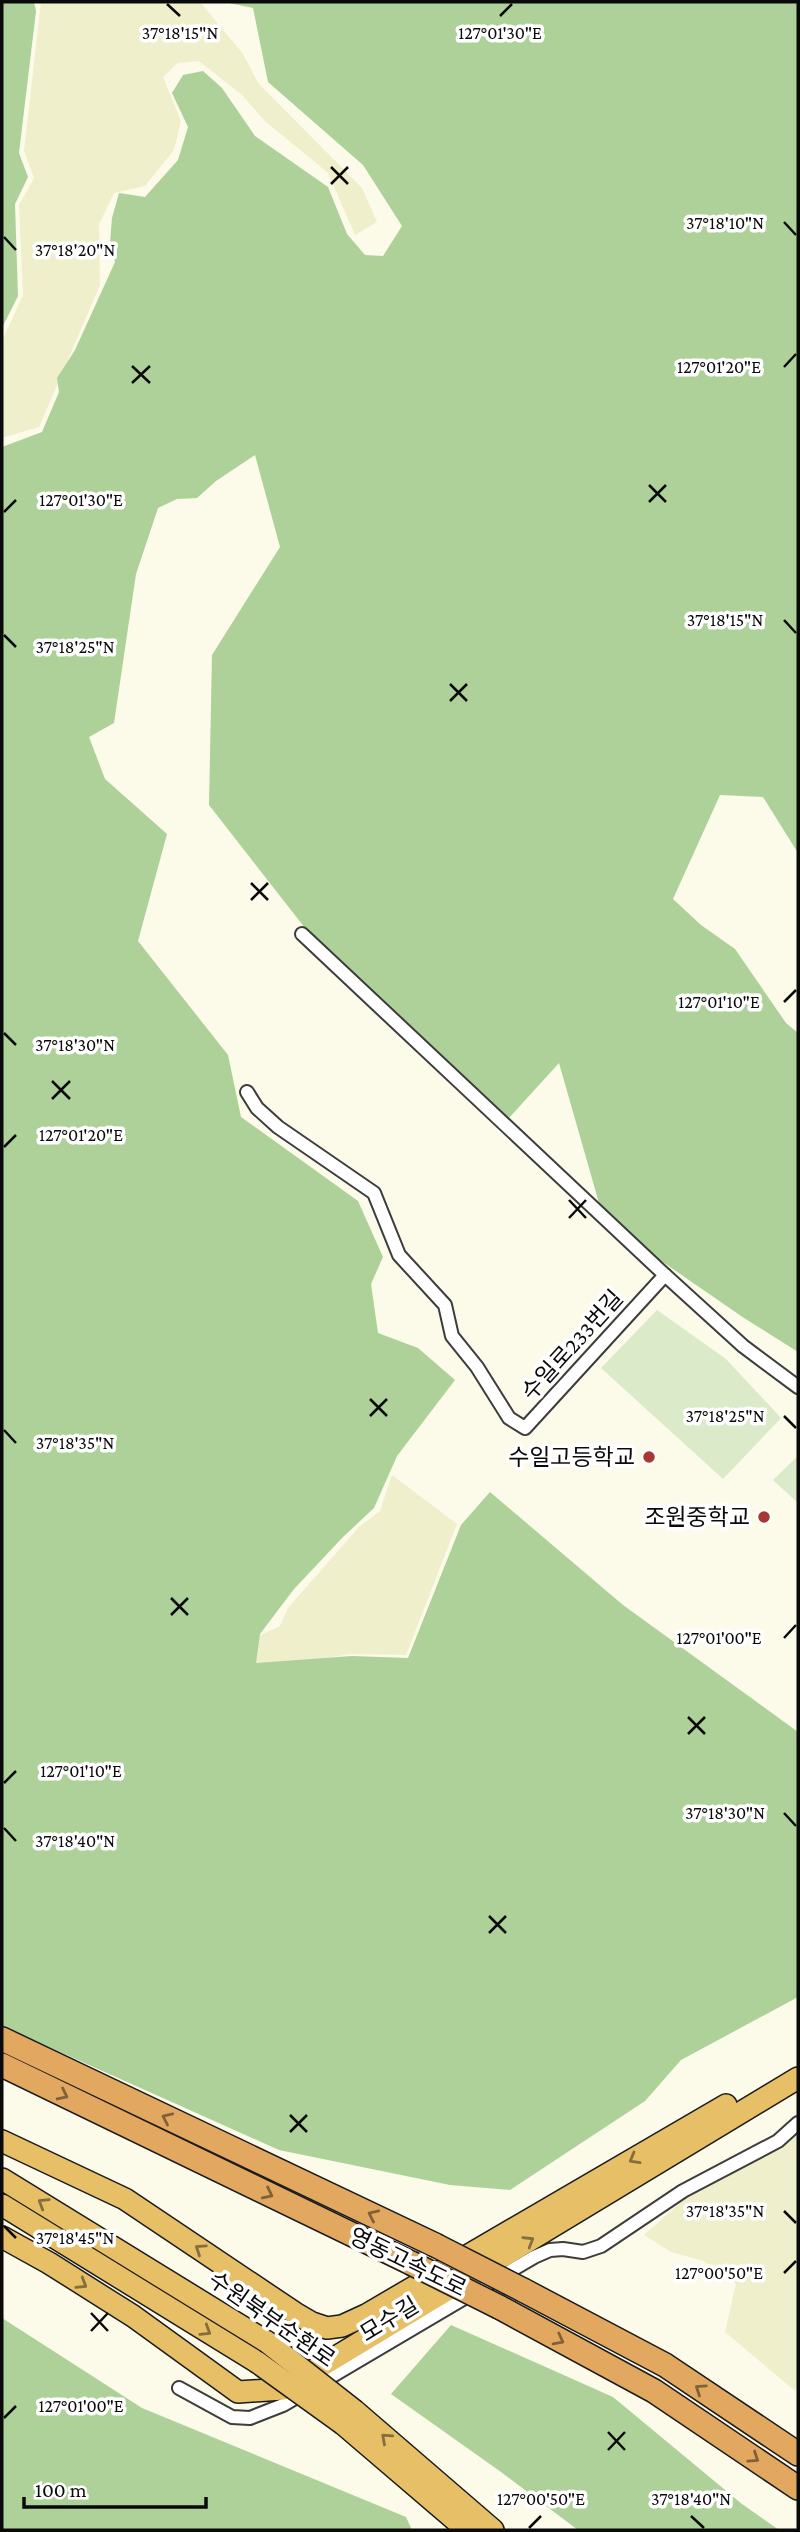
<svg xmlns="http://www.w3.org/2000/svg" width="800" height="2532" viewBox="0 0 800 2532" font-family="'Crimson Pro','Noto Sans KR',serif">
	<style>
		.farmland { fill: #efefcc }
		.forest { fill: #add199 }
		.pitch { fill: #dbeac8 }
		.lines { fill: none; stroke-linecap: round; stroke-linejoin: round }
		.minor-casing { stroke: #3d3d3d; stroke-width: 16 }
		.trunk-casing { stroke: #1b1b1b; stroke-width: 24 }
		.motorway-casing { stroke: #1b1b1b; stroke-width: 26 }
		.minor { stroke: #fff; stroke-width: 12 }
		.trunk { stroke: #e6bf66; stroke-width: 21 }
		.motorway { stroke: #e3a860; stroke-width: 23 }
		.trunk-bridge-casing { stroke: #1b1b1b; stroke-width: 24; stroke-linecap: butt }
		.motorway-bridge-casing { stroke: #1b1b1b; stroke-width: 26; stroke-linecap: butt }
		.trunk-bridge { stroke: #e6bf66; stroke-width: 21 }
		.motorway-bridge { stroke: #e3a860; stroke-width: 23 }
		.oneway { stroke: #816139 }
		.oneway2 { stroke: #836e3d }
		.ticks { fill: none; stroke: #0a0a0a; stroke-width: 2.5 }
		.poi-dot { fill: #a83833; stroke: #fff; stroke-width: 2.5 }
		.labels { text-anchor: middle; stroke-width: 7; stroke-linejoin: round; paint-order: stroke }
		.street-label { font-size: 23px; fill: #0a0a0a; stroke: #fff }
		.poi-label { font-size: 23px; fill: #0a0a0a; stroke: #fff; text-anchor: end }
		.ticks-label { font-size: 18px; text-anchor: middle; fill: #0a0a0a; stroke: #fff; stroke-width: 7; stroke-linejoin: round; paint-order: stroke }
	</style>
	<rect width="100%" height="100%" fill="#fcfae9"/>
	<g class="farmland">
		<polygon points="41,2 200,2 243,54 258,83 362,188 377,222 355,235 328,173 265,121 241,94 199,61 178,63 163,77 181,121 174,150 145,186 114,193 99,224 100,285 39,427 2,438 2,341 23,295 19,205 34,178 24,151"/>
		<polygon points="392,1475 457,1524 406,1655 351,1654 247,1670 243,1643 280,1626 288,1608 359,1527 380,1511"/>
		<polygon points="798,2134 798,2387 794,2390 725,2332 736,2284 704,2261 671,2252 644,2235 683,2200"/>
	</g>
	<g class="forest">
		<polygon points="2,2 34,2 36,11 19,153 28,177 15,204 18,296 2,328"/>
		<polygon points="224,2 798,2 798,853 763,797 720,795 673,899 701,925 735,949 786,1023 798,1033 798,1352 744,1318 657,1258 599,1203 559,1063 508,1119 312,937 209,805 212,655 280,547 255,455 216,481 197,498 177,499 158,508 136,574 114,723 89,737 105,779 167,834 138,941 228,1055 241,1117 358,1201 383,1257 371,1284 378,1333 418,1348 455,1380 397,1456 374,1508 343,1537 294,1589 260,1634 256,1663 352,1656 408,1658 461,1525 490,1492 623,1605 798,1732 798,1997 681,2060 645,2101 510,2190 450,2185 279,2150 2,2026 2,447 42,432 59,392 57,378 75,350 115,262 110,243 112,218 119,193 145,197 178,160 188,127 172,93 183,75 203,71 222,88 255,136 328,187 347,234 365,255 383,256 402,226 363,165 268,82 253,8"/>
		<polygon points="2,2318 142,2408 406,2517 412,2530 2,2530"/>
		<polygon points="451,2325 613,2397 742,2504 779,2530 578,2530 501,2472 391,2394"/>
	</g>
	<g class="pitch">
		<polygon points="657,1310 726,1359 781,1418 723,1479 601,1368"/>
		<polygon points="798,1456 798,1503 773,1480"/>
	</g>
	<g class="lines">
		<defs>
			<g id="minor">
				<polyline points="302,934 665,1275"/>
				<polyline points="247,1092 257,1108 278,1127 374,1193 399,1255 445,1305 452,1336 477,1367 509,1418 525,1428 665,1275 743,1346 798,1387"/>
				<polyline points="179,2388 232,2417 250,2418 283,2405 534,2257 550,2250 563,2249 583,2252 601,2246 683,2191 778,2141 798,2123"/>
			</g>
			<g id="trunk">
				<polyline points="2,2141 125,2199 295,2313 312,2323 327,2328 342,2326 366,2315 726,2105"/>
				<polyline points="2,2179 267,2342"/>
				<polyline points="2,2205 257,2362"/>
				<polyline points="2,2237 49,2263 133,2316 238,2392 283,2389 798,2078"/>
				<polyline points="355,2411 493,2530"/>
				<polyline points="343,2424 467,2530"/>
			</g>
			<g id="motorway">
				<polyline points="2,2039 435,2245"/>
				<polyline points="2,2065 411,2263"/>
				<polyline points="523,2290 665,2365 798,2454"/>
				<polyline points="499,2307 654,2391 798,2488"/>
			</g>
		</defs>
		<use href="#minor" class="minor-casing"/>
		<use href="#trunk" class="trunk-casing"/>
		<use href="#motorway" class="motorway-casing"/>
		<use href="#minor" class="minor"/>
		<use href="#trunk" class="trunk"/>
		<use href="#motorway" class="motorway"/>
		<defs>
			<g id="trunk-bridge">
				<polyline points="267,2342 355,2411"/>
				<polyline points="257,2362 343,2424"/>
			</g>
			<g id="motorway-bridge">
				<polyline points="435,2245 523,2290"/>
				<polyline points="411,2263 499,2307"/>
			</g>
		</defs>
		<use href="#trunk-bridge" class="trunk-bridge-casing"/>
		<use href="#motorway-bridge" class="motorway-bridge-casing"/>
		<use href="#trunk-bridge" class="trunk-bridge"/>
		<use href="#motorway-bridge" class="motorway-bridge"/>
	</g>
	<defs><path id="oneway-chevron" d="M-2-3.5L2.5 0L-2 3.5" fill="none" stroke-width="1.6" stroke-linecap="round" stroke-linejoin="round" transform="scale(1.75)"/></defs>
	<g class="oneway">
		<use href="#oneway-chevron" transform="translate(63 2095) rotate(26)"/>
		<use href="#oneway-chevron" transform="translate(167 2118) rotate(-155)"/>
		<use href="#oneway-chevron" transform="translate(268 2194) rotate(26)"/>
		<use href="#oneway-chevron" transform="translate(373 2215) rotate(-155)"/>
		<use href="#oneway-chevron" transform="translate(559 2340) rotate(28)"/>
		<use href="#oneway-chevron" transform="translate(700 2389) rotate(-146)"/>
		<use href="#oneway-chevron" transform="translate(754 2458) rotate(34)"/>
	</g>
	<g class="oneway2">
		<use href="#oneway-chevron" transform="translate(634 2159) rotate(150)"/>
		<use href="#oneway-chevron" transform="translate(43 2203) rotate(-148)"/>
		<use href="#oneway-chevron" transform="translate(529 2241) rotate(-31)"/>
		<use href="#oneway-chevron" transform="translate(200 2249) rotate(-146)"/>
		<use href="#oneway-chevron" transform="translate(82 2284) rotate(32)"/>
		<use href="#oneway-chevron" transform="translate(206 2331) rotate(32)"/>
		<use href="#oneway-chevron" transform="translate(386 2438) rotate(-138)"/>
	</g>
	<path class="ticks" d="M167 4 180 16M500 16 512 4M331 167 348 184M331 184 348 167M784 222 796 235M4 237 16 250M132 366 150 383M784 367 796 354M132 383 150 366M649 485 666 502M649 502 666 485M4 512 16 500M784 620 796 633M4 635 16 647M450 684 467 701M450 701 467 684M251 883 268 900M251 900 268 883M784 1002 796 990M4 1033 16 1045M52 1081 70 1099M52 1099 70 1081M4 1147 16 1135M569 1200 586 1218M569 1218 586 1200M370 1399 387 1416M370 1416 387 1399M784 1416 796 1428M4 1430 16 1443M171 1598 188 1615M171 1615 188 1598M784 1638 796 1625M688 1717 705 1734M688 1734 705 1717M4 1783 16 1771M784 1813 796 1826M4 1828 16 1841M489 1916 506 1933M489 1933 506 1916M290 2115 307 2132M290 2132 307 2115M784 2211 796 2223M4 2226 16 2238M784 2273 796 2261M91 2313 108 2331M91 2331 108 2313M4 2418 16 2406M608 2432 625 2450M608 2450 625 2432M691 2516 704 2528M529 2528 541 2516"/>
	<g class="poi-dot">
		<circle cx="649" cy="1457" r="7"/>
		<circle cx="764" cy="1517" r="7"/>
	</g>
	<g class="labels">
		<g class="street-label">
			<text transform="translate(572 1345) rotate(-48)" y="8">수일로233번길</text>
			<text transform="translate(408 2262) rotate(26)" y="8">영동고속도로</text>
			<text transform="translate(272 2319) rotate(35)" y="8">수원북부순환로</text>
			<text transform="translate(389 2319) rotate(-31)" y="8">모수길</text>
		</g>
		<g class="poi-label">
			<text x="635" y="1465">수일고등학교</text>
			<text x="750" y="1525">조원중학교</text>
		</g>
	</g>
	<g class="ticks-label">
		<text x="180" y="39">37°18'15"N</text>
		<text x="500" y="39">127°01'30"E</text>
		<text x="725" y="229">37°18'10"N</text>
		<text x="75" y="256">37°18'20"N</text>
		<text x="719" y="373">127°01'20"E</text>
		<text x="81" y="506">127°01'30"E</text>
		<text x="725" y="626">37°18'15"N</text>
		<text x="75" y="653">37°18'25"N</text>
		<text x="719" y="1008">127°01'10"E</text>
		<text x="75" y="1051">37°18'30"N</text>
		<text x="81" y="1141">127°01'20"E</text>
		<text x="725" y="1422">37°18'25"N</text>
		<text x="75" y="1449">37°18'35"N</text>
		<text x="719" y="1644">127°01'00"E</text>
		<text x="81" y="1777">127°01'10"E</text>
		<text x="725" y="1819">37°18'30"N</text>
		<text x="75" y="1847">37°18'40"N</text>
		<text x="725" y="2217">37°18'35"N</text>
		<text x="75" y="2244">37°18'45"N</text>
		<text x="719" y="2279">127°00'50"E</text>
		<text x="81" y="2412">127°01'00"E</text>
		<text x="541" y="2505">127°00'50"E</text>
		<text x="691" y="2505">37°18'40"N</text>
	</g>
	<rect width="800" height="2532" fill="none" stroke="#0a0a0a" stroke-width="7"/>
	<path d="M24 2497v10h182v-10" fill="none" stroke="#0a0a0a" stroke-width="3.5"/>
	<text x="35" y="2497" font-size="21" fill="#0a0a0a" stroke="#ffffff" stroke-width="5" paint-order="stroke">100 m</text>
</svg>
